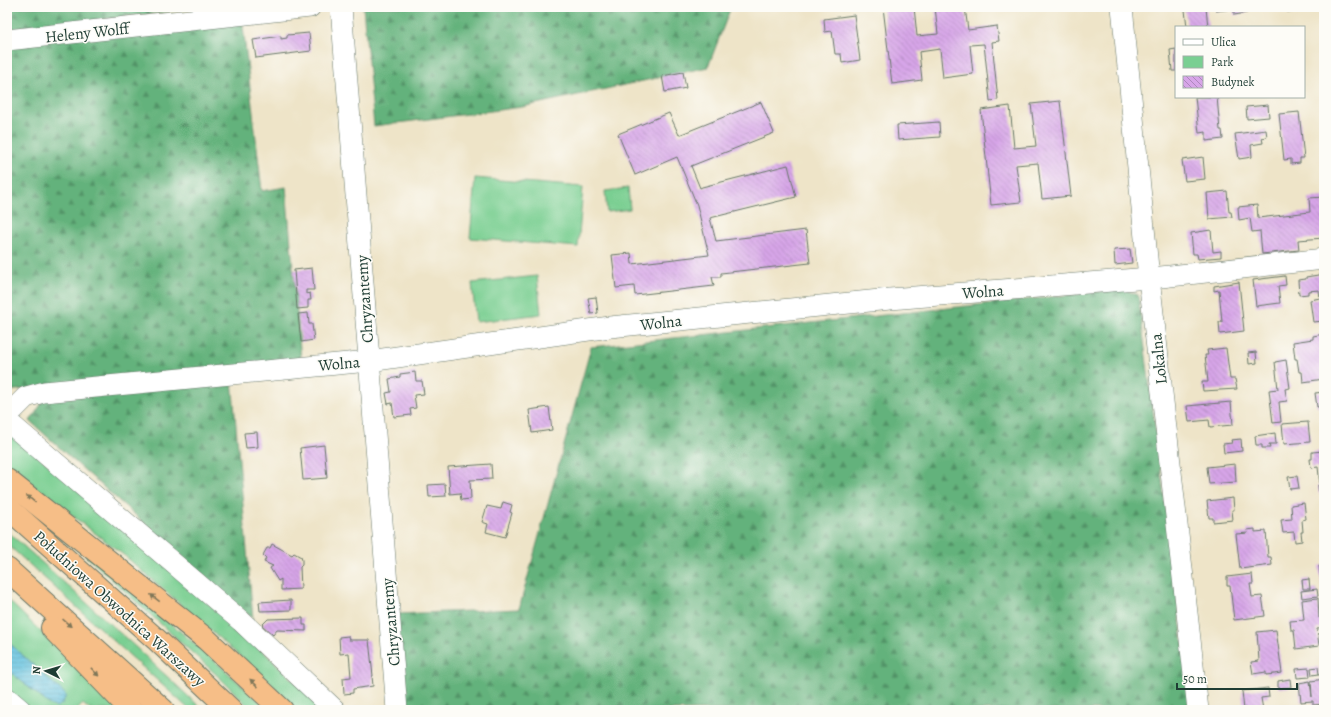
<svg xmlns="http://www.w3.org/2000/svg" width="1331" height="717" viewBox="0 0 1331 717" font-family="Alegreya,serif">
	<style>
		.green { fill: #7acf92; stroke: #4c8663 }
		.forest { fill: url(#forest-firs); stroke: #417858 }
		.water { fill: url(#water-rules); stroke: #407f8a }
		.building { fill: url(#building-back-hatch) }
		.lines { fill: none; stroke-linecap: round; stroke-linejoin: round }
		.minor-casing { stroke: #677768; stroke-width: 22 }
		.highway-casing { stroke: #677768; stroke-width: 24 }
		.minor { stroke: #fff; stroke-width: 21 }
		.highway { stroke: #f6be87; stroke-width: 22 }
		.oneway { fill: #807759 }
		.labels { text-anchor: middle; stroke-width: 3; stroke-linejoin: round; paint-order: stroke }
		.street-label { font-size: 16px; fill: #1f3d34; stroke: #fdfcf7 }
	</style>
	<defs>
		<pattern id="forest-firs" width="22" height="20" patternUnits="userSpaceOnUse"><rect width="22" height="20" fill="#63b27c"/><path d="M5 1l3.5 6h-7zM16 11l3.5 6h-7z" fill="#519266"/></pattern>
		<pattern id="water-rules" width="6" height="5" patternUnits="userSpaceOnUse"><rect width="6" height="5" fill="#61c1df"/><path d="M0 2.5h6" fill="none" stroke="#4f9eb6"/></pattern>
		<pattern id="building-back-hatch" width="6" height="6" patternUnits="userSpaceOnUse"><rect width="6" height="6" fill="#d7a5e8"/><path d="M-1 5l2 2M0 0l6 6M5-1l2 2" fill="none" stroke="#ae88bd"/></pattern>
	</defs>
	<rect width="100%" height="100%" fill="#fdfcf7"/>
	<filter id="ink" filterUnits="userSpaceOnUse"><feTurbulence type="fractalNoise" baseFrequency=".025" numOctaves="2"/><feDisplacementMap in="SourceGraphic" scale="8" xChannelSelector="R" yChannelSelector="G"/><feConvolveMatrix kernelMatrix="1 2 1 2 8 2 1 2 1" color-interpolation-filters="sRGB"/></filter>
	<filter id="wash" filterUnits="userSpaceOnUse"><feTurbulence type="fractalNoise" baseFrequency=".012" numOctaves="4" result="noise"/><feDisplacementMap in="SourceGraphic" scale="16" xChannelSelector="R" yChannelSelector="G"/><feGaussianBlur stdDeviation="0.9" result="paint"/><feColorMatrix in="noise" values="0 0 0 0 0 0 0 0 0 0 0 0 0 0 0 0 0 1.4 0 .05"/><feComposite in="paint" operator="in"/></filter>
	<g filter="url(#wash)">
		<rect width="100%" height="100%" fill="#eee4c8"/>
		<g class="green">
			<polygon points="475,178 583,187 578,247 470,238"/>
			<polygon points="628,188 630,209 607,212 605,191"/>
			<polygon points="537,276 541,314 476,322 472,283"/>
			<polygon points="7,429 252,641 325,710 297,710 266,679 125,556 7,466"/>
			<polygon points="7,531 130,642 203,710 190,710 7,544"/>
			<polygon points="87,552 216,662 269,710 252,710 219,677 86,556"/>
			<polygon points="7,599 122,710 90,710 83,704 77,710 30,710 7,690 7,669 50,705 64,693 7,641"/>
		</g>
		<g class="forest">
			<polygon points="7,7 211,7 7,30"/>
			<polygon points="363,7 731,7 708,67 522,107 374,126"/>
			<polygon points="242,18 262,191 286,187 301,360 7,391 7,45"/>
			<polygon points="1123,289 1138,295 1191,704 1141,710 404,710 396,614 519,609 591,347"/>
			<polygon points="232,380 253,619 74,461 30,421 44,400"/>
		</g>
		<polygon class="water" points="7,641 64,693 66,696 62,704 56,707 50,705 7,669"/>
		<g id="blocks">
			<g class="building">
				<polygon points="883,7 914,7 917,36 938,34 935,7 965,7 968,30 997,26 999,41 992,42 998,100 990,101 984,44 970,45 973,74 943,78 940,49 919,52 922,80 892,84"/>
				<polygon points="1216,7 1246,7 1247,13 1234,15 1234,9 1216,11"/>
				<polygon points="1287,7 1307,7 1307,10 1287,12"/>
				<polygon points="1206,8 1208,27 1187,27 1185,10"/>
				<polygon points="854,15 860,60 842,63 841,54 835,54 832,31 825,32 824,19"/>
				<polygon points="309,33 311,51 256,58 253,40 281,36 281,39 287,38 287,35"/>
				<polygon points="1176,49 1176,71 1172,71 1170,50"/>
				<polygon points="683,72 686,88 665,92 662,76"/>
				<polygon points="1195,97 1217,97 1220,130 1222,130 1223,139 1206,141 1206,132 1199,133"/>
				<polygon points="1060,101 1071,196 1042,199 1038,163 1016,165 1021,202 991,205 981,110 1010,106 1014,148 1036,146 1031,104"/>
				<polygon points="761,102 774,133 691,166 700,188 702,187 788,165 796,197 710,218 716,241 806,230 810,263 721,273 721,277 712,277 714,286 635,295 634,286 616,288 612,255 631,253 632,264 709,255 697,205 677,157 635,175 618,134 669,113 679,135"/>
				<polygon points="1268,105 1269,117 1247,119 1246,107"/>
				<polygon points="1299,112 1304,158 1300,158 1300,163 1291,164 1291,159 1284,160 1279,114"/>
				<polygon points="939,122 940,137 898,140 897,125"/>
				<polygon points="1266,130 1267,137 1262,138 1263,143 1251,145 1252,157 1239,159 1235,134"/>
				<polygon points="1203,157 1205,179 1185,181 1182,160"/>
				<polygon points="1227,191 1229,212 1231,212 1232,217 1209,219 1207,193"/>
				<polygon points="1324,197 1324,238 1298,240 1299,250 1262,254 1260,231 1252,232 1250,218 1239,220 1238,207 1257,205 1258,218 1310,212 1309,198"/>
				<polygon points="1211,230 1213,252 1221,251 1221,257 1198,259 1197,254 1193,254 1191,233"/>
				<polygon points="1130,249 1132,263 1115,265 1114,250"/>
				<polygon points="312,268 314,290 306,290 306,294 310,293 311,300 308,300 308,308 297,309 294,270"/>
				<polygon points="1324,274 1324,321 1313,322 1310,300 1320,298 1319,290 1308,291 1308,294 1299,295 1298,280 1306,279 1306,277"/>
				<polygon points="1285,276 1286,285 1278,286 1280,303 1256,306 1253,280"/>
				<polygon points="1239,282 1244,331 1220,334 1219,322 1222,322 1219,290 1214,291 1214,286"/>
				<polygon points="596,297 598,313 591,314 588,298"/>
				<polygon points="308,313 309,324 312,324 314,340 301,342 298,314"/>
				<polygon points="1324,334 1324,379 1303,382 1302,372 1299,372 1297,359 1295,359 1293,342 1313,339 1313,336"/>
				<polygon points="1226,348 1230,379 1235,379 1237,389 1203,391 1202,382 1208,382 1205,355 1208,355 1207,350"/>
				<polygon points="1256,352 1257,363 1249,364 1248,353"/>
				<polygon points="1286,360 1290,388 1285,389 1287,401 1279,402 1281,422 1273,423 1269,390 1278,389 1275,362"/>
				<polygon points="415,372 416,381 422,381 424,394 414,395 416,408 410,409 411,415 394,417 392,403 388,404 386,393 391,392 389,379 400,377 400,374"/>
				<polygon points="1324,392 1324,406 1317,407 1315,393"/>
				<polygon points="1231,402 1233,425 1210,427 1209,420 1189,422 1187,406"/>
				<polygon points="549,407 552,430 532,433 529,410"/>
				<polygon points="1308,422 1310,442 1284,444 1282,424"/>
				<polygon points="257,432 258,447 246,448 244,433"/>
				<polygon points="1275,433 1276,444 1269,444 1270,448 1262,448 1262,445 1256,445 1255,436"/>
				<polygon points="1241,439 1242,451 1224,453 1223,444 1232,443 1231,440"/>
				<polygon points="324,445 327,478 303,480 300,448"/>
				<polygon points="1324,451 1324,493 1319,494 1318,485 1320,485 1318,467 1311,468 1310,459 1312,459 1312,452"/>
				<polygon points="491,464 492,479 470,480 471,499 461,500 460,493 450,494 448,467"/>
				<polygon points="1235,464 1236,482 1209,484 1207,467"/>
				<polygon points="1297,476 1299,488 1290,489 1288,477"/>
				<polygon points="445,484 446,496 429,497 428,485"/>
				<polygon points="1233,498 1234,510 1232,510 1233,520 1213,522 1213,518 1209,518 1207,501"/>
				<polygon points="503,502 512,505 510,512 512,513 505,537 486,532 488,524 482,522 487,506 501,509"/>
				<polygon points="1304,503 1306,519 1302,520 1303,532 1301,532 1302,541 1295,542 1294,532 1283,533 1281,520 1292,519 1291,505"/>
				<polygon points="1255,529 1255,532 1266,531 1268,557 1271,557 1272,565 1240,569 1236,534 1248,533 1247,530"/>
				<polygon points="272,544 292,555 294,553 301,557 302,560 302,565 300,567 301,589 281,590 281,579 278,581 270,568 273,566 264,562 266,558 263,555 267,548 270,548"/>
				<polygon points="1324,565 1324,588 1322,588 1319,566"/>
				<polygon points="1252,574 1253,584 1250,584 1252,597 1262,596 1265,616 1234,620 1230,586 1227,586 1227,577"/>
				<polygon points="1309,579 1310,589 1303,589 1302,580"/>
				<polygon points="1317,589 1318,596 1302,598 1301,591"/>
				<polygon points="1318,598 1319,618 1321,618 1323,628 1317,629 1319,646 1296,649 1294,630 1291,630 1290,621 1304,620 1302,600"/>
				<polygon points="291,600 291,610 260,611 259,602"/>
				<polygon points="303,618 303,625 306,625 306,631 277,630 273,635 262,625 268,619"/>
				<polygon points="1276,630 1282,673 1266,675 1266,672 1253,674 1251,662 1259,661 1257,632"/>
				<polygon points="348,636 349,640 369,640 373,676 372,676 373,686 353,689 353,693 344,694 343,678 351,677 349,653 340,654 339,637"/>
				<polygon points="1318,667 1319,674 1312,675 1311,668"/>
				<polygon points="1309,668 1310,677 1297,678 1296,669"/>
				<polygon points="1290,679 1291,687 1278,688 1278,681"/>
				<polygon points="1324,679 1324,704 1313,705 1313,701 1301,702 1299,683 1310,681 1312,697 1311,681"/>
				<polygon points="1268,688 1269,697 1261,698 1263,710 1244,710 1242,691"/>
			</g>
		</g>
	</g>
	<g filter="url(#ink)">
		<use href="#blocks" fill-opacity="0" stroke="#677768" stroke-width="1"/>
		<g class="lines">
			<defs>
				<g id="minor">
					<polyline points="341,7 397,710"/>
					<polyline points="1122,7 1149,278 1198,710"/>
					<polyline points="7,40 310,7"/>
					<polyline points="7,416 26,397 44,392 369,361 610,327 890,299 1161,277 1324,259"/>
					<polyline points="7,421 241,621 335,710"/>
					<polyline points="7,698 21,710"/>
				</g>
				<g id="highway">
					<polyline points="7,480 206,639 282,710"/>
					<polyline points="7,507 157,640 231,710"/>
					<polyline points="7,569 163,710"/>
					<polyline points="52,628 131,710"/>
				</g>
			</defs>
			<use href="#minor" class="minor-casing"/>
			<use href="#highway" class="highway-casing"/>
			<use href="#minor" class="minor"/>
			<use href="#highway" class="highway"/>
		</g>
		<defs><path id="oneway-solid" d="M-6-.8H1V-3.2L6.5 0L1 3.2V.8H-6Z"/></defs>
		<g class="oneway">
			<use href="#oneway-solid" transform="translate(31 499) rotate(-141)"/>
			<use href="#oneway-solid" transform="translate(155 598) rotate(-142)"/>
			<use href="#oneway-solid" transform="translate(67 623) rotate(42)"/>
			<use href="#oneway-solid" transform="translate(95 672) rotate(46)"/>
			<use href="#oneway-solid" transform="translate(254 683) rotate(-137)"/>
		</g>
	</g>
	<g class="labels">
		<g class="street-label">
			<text transform="translate(87 32) rotate(-6)" y="6">Heleny Wolff</text>
			<text transform="translate(983 291) rotate(-4)" y="6">Wolna</text>
			<text transform="translate(364 299) rotate(-94)" y="6">Chryzantemy</text>
			<text transform="translate(661 322) rotate(-6)" y="6">Wolna</text>
			<text transform="translate(1158 359) rotate(-96)" y="6">Lokalna</text>
			<text transform="translate(339 363) rotate(-5)" y="6">Wolna</text>
			<text transform="translate(120 608) rotate(42)" y="6">Południowa Obwodnica Warszawy</text>
			<text transform="translate(390 622) rotate(-95)" y="6">Chryzantemy</text>
		</g>
	</g>
	<rect width="1331" height="717" fill="none" stroke="#fdfcf7" stroke-width="24"/>
	<rect x="1175" y="26" width="130" height="72" fill="#fdfcf7" stroke="#a4b0a9"/>
	<rect x="1183" y="39" width="20" height="6" fill="#ffffff" stroke="#a4b0a9"/>
	<text x="1211" y="46" font-size="12" fill="#1f3d34">Ulica</text>
	<rect x="1183" y="56" width="20" height="12" fill="#7acf92" stroke="#a4b0a9"/>
	<text x="1211" y="66" font-size="12" fill="#1f3d34">Park</text>
	<rect x="1183" y="76" width="20" height="12" fill="url(#building-back-hatch)" stroke="#a4b0a9"/>
	<text x="1211" y="86" font-size="12" fill="#1f3d34">Budynek</text>
	<g transform="translate(46 671) rotate(275)" stroke="#fdfcf7" stroke-width="3" paint-order="stroke">
	<path d="M0-3L7 15L0 10L-7 15Z" fill="#1f3d34"/>
	<text y="-6" font-size="11" font-weight="bold" text-anchor="middle" fill="#1f3d34">N</text>
	</g>
	<path d="M1177 683v6h120v-6" fill="none" stroke="#1f3d34" stroke-width="2"/>
	<text x="1183" y="683" font-size="12" fill="#1f3d34" stroke="#fdfcf7" stroke-width="3" paint-order="stroke">50 m</text>
</svg>
